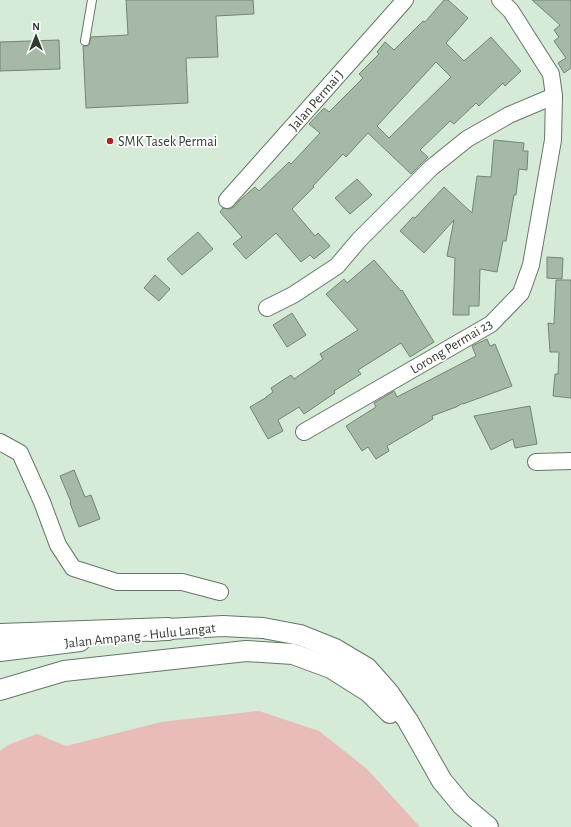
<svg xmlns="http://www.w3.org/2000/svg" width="571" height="827" viewBox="0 0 571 827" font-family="'Alegreya Sans',sans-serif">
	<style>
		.green { fill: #e8bcb8 }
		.building { fill: #a5b9a6; stroke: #738675; fill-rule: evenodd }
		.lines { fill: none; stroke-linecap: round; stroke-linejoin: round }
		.service-casing { stroke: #647766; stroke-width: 10 }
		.minor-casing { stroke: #647766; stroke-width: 18 }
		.tertiary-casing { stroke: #647766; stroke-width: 22 }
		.motorway-casing { stroke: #647766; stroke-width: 24 }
		.service { stroke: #fff; stroke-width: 8 }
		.minor { stroke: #fff; stroke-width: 16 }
		.tertiary { stroke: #fff; stroke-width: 20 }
		.motorway { stroke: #fff; stroke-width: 22 }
		.poi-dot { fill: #af1e23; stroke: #fff; stroke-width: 1.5 }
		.labels { text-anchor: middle; stroke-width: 3.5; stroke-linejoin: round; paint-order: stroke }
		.street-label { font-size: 14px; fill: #323b33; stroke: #fff }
		.poi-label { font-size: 14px; fill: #323b33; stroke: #fff; text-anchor: start }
	</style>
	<rect width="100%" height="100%" fill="#d5ead7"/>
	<polygon class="green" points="259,711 319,731 367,769 420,827 0,827 0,751 8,745 37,734 66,746 161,722"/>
	<g class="building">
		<polygon points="126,0 253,0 254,14 216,16 218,57 186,58 188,103 86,108 83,46 87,46 89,45 91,37 128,35"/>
		<path d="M444 0H448L468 18 446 43 464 61 491 37 521 71 505 86 503 83 479 106 476 103 454 124 450 121 420 150 428 157 411 174 368 133 346 157 343 154 313 186 314 187 292 209 315 236 318 233 330 246 314 259 310 255 301 262 276 233 246 259 233 244 242 237 220 212 223 208 230 209 234 207 240 200 255 187 259 191 289 162 291 164 320 133 309 124 324 108 329 112 363 78 359 74 379 54 377 52 385 42 394 50 423 21 425 22ZM436 62 451 77 389 138 377 126Z"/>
		<polygon points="532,0 571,0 571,68 564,73 558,63 566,58 554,41 559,37 554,30 560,25"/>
		<polygon points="59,40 60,69 0,71 0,42"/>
		<polygon points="494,140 524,143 523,151 528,151 527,170 519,169 516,195 514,195 506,241 503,241 497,272 480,269 479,306 469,306 469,315 453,315 455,258 447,256 454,220 424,253 400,231 413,217 415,218 444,187 472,213 477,176 491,177"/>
		<polygon points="357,179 372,195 350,214 335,198"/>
		<polygon points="198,232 213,249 182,275 167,259"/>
		<polygon points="547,257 563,258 562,279 547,278"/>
		<polygon points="374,260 401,291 402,290 434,342 410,357 401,343 358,370 361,374 334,391 335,393 304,414 299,407 278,420 283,431 268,439 250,407 267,397 266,397 273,392 271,388 291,375 294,379 323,359 320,354 358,330 326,294 344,279 347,283"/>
		<polygon points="155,275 170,289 159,301 144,288"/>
		<polygon points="556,280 571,280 571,398 553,396 555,374 558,374 559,352 550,352 548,323 554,324"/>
		<polygon points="292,313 306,335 287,347 273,325"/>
		<polygon points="487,339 490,346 495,344 512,386 463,404 463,403 456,407 432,416 433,419 387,446 389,451 376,459 368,447 362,451 346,426 376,407 374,403 394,391 397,397 476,356 472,346"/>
		<polygon points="530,406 537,444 515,448 513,439 491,450 474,416"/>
		<polygon points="74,470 85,497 91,495 100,519 79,527 70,503 71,502 60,476"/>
	</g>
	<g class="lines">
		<defs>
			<polyline id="service" points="85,41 92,0"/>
			<g id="minor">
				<polyline points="227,200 405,0"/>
				<polyline points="267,308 293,295 337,266 359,240 431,168 467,139 509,115 554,96"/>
				<polyline points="304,432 491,324 521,293 531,265 553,140 554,96 551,74 511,11 500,0"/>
				<polyline points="0,442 20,453 42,502 58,545 73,568 117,582 182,582 220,592"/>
				<polyline points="536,462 571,461"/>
			</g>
			<g id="tertiary">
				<polyline points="152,631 168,629 223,626 263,628 300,635 335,649 367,668 389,693 408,721 442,781 462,805 488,827"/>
				<polyline points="0,651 80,641"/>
				<polyline points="0,690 64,671 246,651 293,654 331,668 369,692 390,713"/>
			</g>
			<polyline id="motorway" points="0,635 168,629"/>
		</defs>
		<use href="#service" class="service-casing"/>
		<use href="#minor" class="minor-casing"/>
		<use href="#tertiary" class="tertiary-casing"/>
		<use href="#motorway" class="motorway-casing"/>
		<use href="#service" class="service"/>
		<use href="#minor" class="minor"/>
		<use href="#tertiary" class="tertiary"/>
		<use href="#motorway" class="motorway"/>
	</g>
	<circle class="poi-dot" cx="110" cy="141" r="4"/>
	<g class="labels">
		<g class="street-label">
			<text transform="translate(316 100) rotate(-49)" y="5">Jalan Permai J</text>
			<text transform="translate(451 346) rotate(-31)" y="5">Lorong Permai 23</text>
			<text transform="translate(140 635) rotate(-6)" y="5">Jalan Ampang - Hulu Langat</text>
		</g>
		<g class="poi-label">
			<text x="118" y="146">SMK Tasek Permai</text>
		</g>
	</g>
	<g transform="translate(36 36)" stroke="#ffffff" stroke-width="3" paint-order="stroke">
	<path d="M0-3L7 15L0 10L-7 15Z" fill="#323b33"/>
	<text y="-6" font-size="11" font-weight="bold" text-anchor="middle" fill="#323b33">N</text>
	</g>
</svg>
